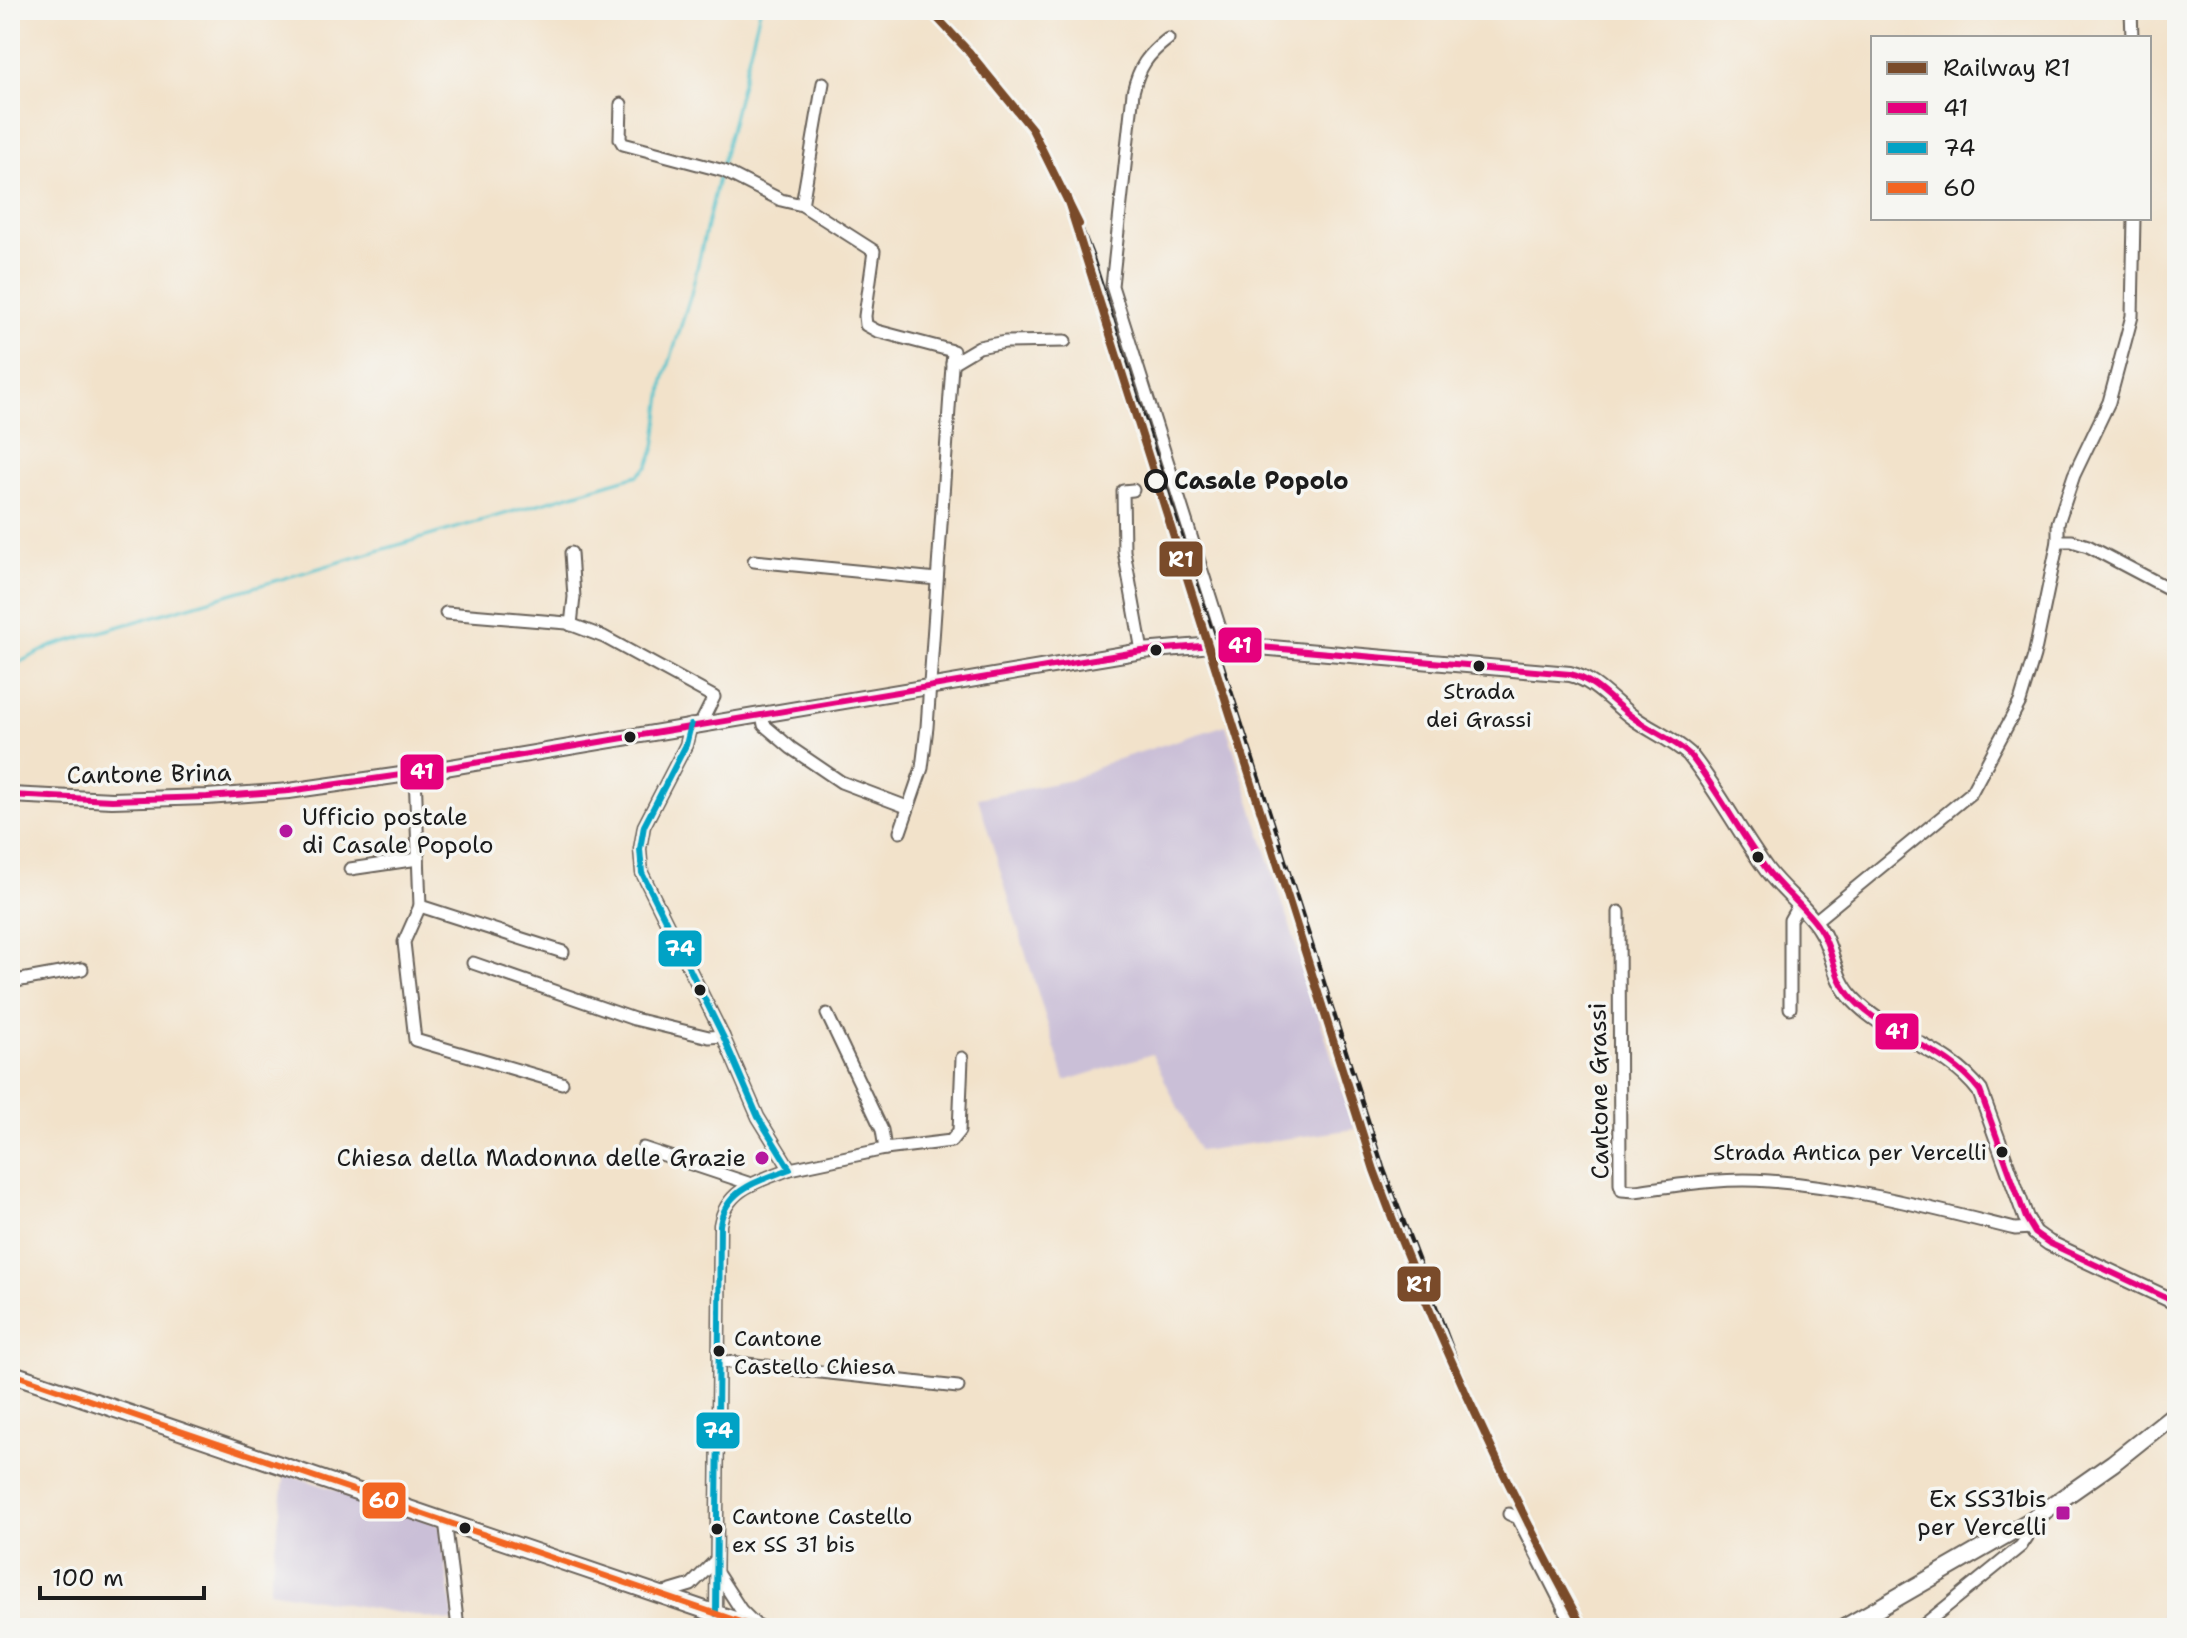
<svg xmlns="http://www.w3.org/2000/svg" width="2187" height="1638" viewBox="0 0 2187 1638" font-family="'Shantell Sans',sans-serif">
	<style>
		.industrial { fill: #cabfd7 }
		.lines { fill: none; stroke-linecap: round; stroke-linejoin: round }
		.stream { stroke: #56c3cc; stroke-width: 3 }
		.minor-casing { stroke: #676159; stroke-width: 15 }
		.tertiary-casing { stroke: #676159; stroke-width: 18 }
		.primary-casing { stroke: #676159; stroke-width: 20 }
		.minor { stroke: #fff; stroke-width: 11 }
		.tertiary { stroke: #fff; stroke-width: 14 }
		.primary { stroke: #fff; stroke-width: 16 }
		.rail-casing { stroke: #1c1c1c; stroke-width: 6 }
		.rail { stroke: #f6f6f2; stroke-width: 3; stroke-dasharray: 9; stroke-linecap: butt }
		.bus-1-casing { stroke: #f6f6f2; stroke-width: 12 }
		.bus-2-casing { stroke: #f6f6f2; stroke-width: 12 }
		.bus-3-casing { stroke: #f6f6f2; stroke-width: 12 }
		.bus-1 { stroke: #e5007d; stroke-width: 6 }
		.bus-2 { stroke: #01a2c5; stroke-width: 6 }
		.bus-3 { stroke: #f26522; stroke-width: 6 }
		.rail-1-casing { stroke: #f6f6f2; stroke-width: 14 }
		.rail-1 { stroke: #7a4b2a; stroke-width: 8 }
		.stop-dot { fill: #f6f6f2; stroke: #1c1c1c; stroke-width: 4 }
		.bus-dot { fill: #1c1c1c; stroke: #f6f6f2; stroke-width: 3 }
		.poi-dot { fill: #b5179e; stroke: #f6f6f2; stroke-width: 3 }
		.labels { text-anchor: middle; stroke-width: 7; stroke-linejoin: round; paint-order: stroke }
		.bus-label { font-size: 22px; fill: #1c1c1c; stroke: #f6f6f2; text-anchor: start }
		.stop-label { font-size: 24px; font-weight: bold; fill: #1c1c1c; stroke: #f6f6f2; text-anchor: start }
		.street-label { font-size: 24px; fill: #1c1c1c; stroke: #f6f6f2 }
		.poi-label { font-size: 24px; fill: #1c1c1c; stroke: #f6f6f2; text-anchor: end }
		.line-badge { stroke: #f6f6f2; stroke-width: 3 }
		.badge-label { font-size: 22px; text-anchor: middle; font-weight: bold; fill: #fff }
	</style>
	<rect width="100%" height="100%" fill="#f6f6f2"/>
	<filter id="ink" filterUnits="userSpaceOnUse"><feTurbulence type="fractalNoise" baseFrequency=".0125" numOctaves="2"/><feDisplacementMap in="SourceGraphic" scale="16" xChannelSelector="R" yChannelSelector="G"/><feConvolveMatrix kernelMatrix="1 2 1 2 8 2 1 2 1" color-interpolation-filters="sRGB"/></filter>
	<filter id="wash" filterUnits="userSpaceOnUse"><feTurbulence type="fractalNoise" baseFrequency=".006" numOctaves="4" result="noise"/><feDisplacementMap in="SourceGraphic" scale="32" xChannelSelector="R" yChannelSelector="G"/><feGaussianBlur stdDeviation="1.8" result="paint"/><feColorMatrix in="noise" values="0 0 0 0 0 0 0 0 0 0 0 0 0 0 0 0 0 1.4 0 .05"/><feComposite in="paint" operator="in"/></filter>
	<g filter="url(#wash)">
		<rect width="100%" height="100%" fill="#f2e2ca"/>
		<g class="industrial">
			<polygon points="1226,725 1355,1129 1199,1151 1152,1054 1065,1081 978,798 1071,780 1109,762"/>
			<polygon points="2177,1427 2177,1628 2160,1628"/>
			<polygon points="285,1473 440,1525 454,1622 269,1591"/>
		</g>
		<g class="lines">
			<g class="stream">
				<polyline points="721,167 760,10"/>
				<polyline points="10,667 52,646 638,475 648,466 655,447 664,380 691,294 719,174"/>
			</g>
		</g>
	</g>
	<g filter="url(#ink)">
		<g class="lines">
			<defs>
				<g id="minor">
					<polyline points="2131,10 2132,38"/>
					<path d="M1168 39C1147 55 1139 67 1133 92L1112 286 1225 644"/>
					<polyline points="823,83 802,205 874,251 865,316 866,325 877,331 953,351 927,727 922,768 900,832"/>
					<polyline points="621,104 620,139 623,144 724,171 781,200 802,205"/>
					<polyline points="952,363 979,347 1005,342 1065,341"/>
					<polyline points="1133,490 1123,491 1124,551 1142,651"/>
					<polyline points="2058,541 2072,541 2088,546 2177,593"/>
					<polyline points="571,553 574,597 571,625"/>
					<polyline points="754,561 937,579"/>
					<polyline points="446,613 567,623 604,637 714,697 701,723"/>
					<polyline points="762,714 764,725 791,748 841,782 907,807"/>
					<path d="M691 725 686 745 644 826 640 849 642 873 723 1036 758 1117 790 1169C759 1181 726 1188 720 1225L716 1614"/>
					<polyline points="415,773 420,906 563,952"/>
					<polyline points="350,869 418,859"/>
					<polyline points="420,906 404,942 415,1040 562,1083"/>
					<path d="M1619 912 1620 1184 1622 1190 1635 1191C1679 1185 1725 1177 1769 1181 1853 1187 1934 1209 2015 1229L2032 1228"/>
					<polyline points="1814,922 1971,793 2020,702 2034,656 2058,541 2058,523 2074,475 2109,402 2132,316 2134,218"/>
					<polyline points="473,963 634,1019 709,1037 723,1036"/>
					<polyline points="10,982 82,969"/>
					<polyline points="1790,1008 1790,920 1798,906"/>
					<polyline points="827,1014 882,1130 885,1149"/>
					<polyline points="643,1148 751,1184"/>
					<polyline points="790,1169 885,1149 951,1141 959,1131 962,1058"/>
					<polyline points="720,1361 958,1387"/>
					<polyline points="1509,1514 1518,1518 1574,1628"/>
					<polyline points="445,1520 458,1628"/>
					<polyline points="717,1573 741,1610 754,1623"/>
					<polyline points="661,1594 691,1585 716,1560"/>
					<polyline points="1920,1628 2021,1546 2027,1537 2030,1521"/>
				</g>
				<path id="tertiary" d="M10 795 112 800 207 797 289 791 415 773 1142 651 1225 644 1570 674C1595 680 1611 701 1631 716 1649 730 1671 738 1689 754 1718 790 1739 832 1767 870 1782 890 1807 909 1819 928 1835 951 1831 976 1853 999 1889 1038 1947 1047 1980 1091L2026 1218 2035 1233 2049 1243 2177 1303"/>
				<g id="primary">
					<polyline points="10,1373 758,1628"/>
					<polyline points="1844,1628 2030,1521 2113,1463 2177,1412"/>
				</g>
			</defs>
			<use href="#minor" class="minor-casing"/>
			<use href="#tertiary" class="tertiary-casing"/>
			<use href="#primary" class="primary-casing"/>
			<use href="#minor" class="minor"/>
			<use href="#tertiary" class="tertiary"/>
			<use href="#primary" class="primary"/>
			<defs>
				<polyline id="rail" points="969,52 1032,129 1077,219 1091,255 1382,1167 1473,1406"/>
			</defs>
			<use href="#rail" class="rail-casing"/>
			<use href="#rail" class="rail"/>
			<defs>
				<path id="bus-1" d="M10 795 112 800 207 797 289 791 415 773 1142 651 1225 644 1570 674C1595 680 1611 701 1631 716 1649 730 1671 738 1689 754 1718 790 1739 832 1767 870 1782 890 1807 909 1819 928 1835 951 1831 976 1853 999 1889 1038 1947 1047 1980 1091L2026 1218 2035 1233 2049 1243 2177 1303"/>
				<path id="bus-2" d="M691 725 686 745 644 826 640 849 642 873 723 1036 758 1117 790 1169C759 1181 726 1188 720 1225L716 1614"/>
				<polyline id="bus-3" points="10,1373 758,1628"/>
			</defs>
			<use href="#bus-1" class="bus-1-casing"/>
			<use href="#bus-2" class="bus-2-casing"/>
			<use href="#bus-3" class="bus-3-casing"/>
			<use href="#bus-1" class="bus-1"/>
			<use href="#bus-2" class="bus-2"/>
			<use href="#bus-3" class="bus-3"/>
			<defs>
				<g id="rail-1">
					<polyline points="930,10 969,52 986,76"/>
					<polyline points="969,52 1032,129 1079,224"/>
					<path d="M1066 195 1374 1170C1432 1327 1503 1481 1583 1628"/>
				</g>
			</defs>
			<use href="#rail-1" class="rail-1-casing"/>
			<use href="#rail-1" class="rail-1"/>
		</g>
	</g>
	<circle class="stop-dot" cx="1156" cy="481" r="10"/>
	<g class="bus-dot">
		<circle cx="1156" cy="650" r="7"/>
		<circle cx="1479" cy="666" r="7"/>
		<circle cx="630" cy="737" r="7"/>
		<circle cx="1758" cy="857" r="7"/>
		<circle cx="700" cy="990" r="7"/>
		<circle cx="2002" cy="1152" r="7"/>
		<circle cx="719" cy="1351" r="7"/>
		<circle cx="465" cy="1528" r="7"/>
		<circle cx="717" cy="1529" r="7"/>
	</g>
	<g class="poi-dot">
		<circle cx="286" cy="831" r="8"/>
		<circle cx="762" cy="1158" r="8"/>
		<rect x="2055" y="1505" width="16" height="16" rx="4"/>
	</g>
	<g class="labels">
		<g class="bus-label">
			<text x="1479" y="699" text-anchor="middle">Strada<tspan x="1479" dy="28">dei Grassi</tspan></text>
			<text x="1987" y="1160" text-anchor="end">Strada Antica per Vercelli</text>
			<text x="734" y="1346">Cantone<tspan x="734" dy="28">Castello Chiesa</tspan></text>
			<text x="732" y="1524">Cantone Castello<tspan x="732" dy="28">ex SS 31 bis</tspan></text>
		</g>
		<g class="stop-label">
			<text x="1174" y="489">Casale Popolo</text>
		</g>
		<g class="street-label">
			<text transform="translate(149 774) rotate(-1)" y="8">Cantone Brina</text>
			<text transform="translate(1599 1091) rotate(-91)" y="8">Cantone Grassi</text>
		</g>
		<g class="poi-label">
			<text x="302" y="825" text-anchor="start">Ufficio postale<tspan x="302" dy="28">di Casale Popolo</tspan></text>
			<text x="746" y="1166">Chiesa della Madonna delle Grazie</text>
			<text x="2047" y="1507">Ex SS31bis<tspan x="2047" dy="28">per Vercelli</tspan></text>
		</g>
	</g>
	<g class="line-badge">
		<rect x="1158" y="540" width="46" height="38" rx="8" fill="#7a4b2a"/>
		<rect x="1217" y="626" width="46" height="38" rx="8" fill="#e5007d"/>
		<rect x="399" y="753" width="46" height="38" rx="8" fill="#e5007d"/>
		<rect x="657" y="929" width="46" height="39" rx="8" fill="#01a2c5"/>
		<rect x="1874" y="1012" width="46" height="39" rx="8" fill="#e5007d"/>
		<rect x="1396" y="1265" width="46" height="38" rx="8" fill="#7a4b2a"/>
		<rect x="695" y="1411" width="46" height="39" rx="8" fill="#01a2c5"/>
		<rect x="361" y="1481" width="46" height="39" rx="8" fill="#f26522"/>
	</g>
	<g class="badge-label">
		<text x="1181" y="567">R1</text>
		<text x="1240" y="653">41</text>
		<text x="422" y="779">41</text>
		<text x="680" y="956">74</text>
		<text x="1897" y="1039">41</text>
		<text x="1419" y="1292">R1</text>
		<text x="718" y="1438">74</text>
		<text x="384" y="1508">60</text>
	</g>
	<rect width="2187" height="1638" fill="none" stroke="#f6f6f2" stroke-width="40"/>
	<rect x="1871" y="36" width="280" height="184" fill="#f6f6f2" stroke="#9f9f9c" stroke-width="2"/>
	<rect x="1887" y="62" width="40" height="12" fill="#7a4b2a" stroke="#9f9f9c" stroke-width="2"/>
	<text x="1943" y="76" font-size="24" fill="#1c1c1c">Railway R1</text>
	<rect x="1887" y="102" width="40" height="12" fill="#e5007d" stroke="#9f9f9c" stroke-width="2"/>
	<text x="1943" y="116" font-size="24" fill="#1c1c1c">41</text>
	<rect x="1887" y="142" width="40" height="12" fill="#01a2c5" stroke="#9f9f9c" stroke-width="2"/>
	<text x="1943" y="156" font-size="24" fill="#1c1c1c">74</text>
	<rect x="1887" y="182" width="40" height="12" fill="#f26522" stroke="#9f9f9c" stroke-width="2"/>
	<text x="1943" y="196" font-size="24" fill="#1c1c1c">60</text>
	<path d="M40 1586v12h164v-12" fill="none" stroke="#1c1c1c" stroke-width="4"/>
	<text x="52" y="1586" font-size="24" fill="#1c1c1c" stroke="#f6f6f2" stroke-width="6" paint-order="stroke">100 m</text>
</svg>
